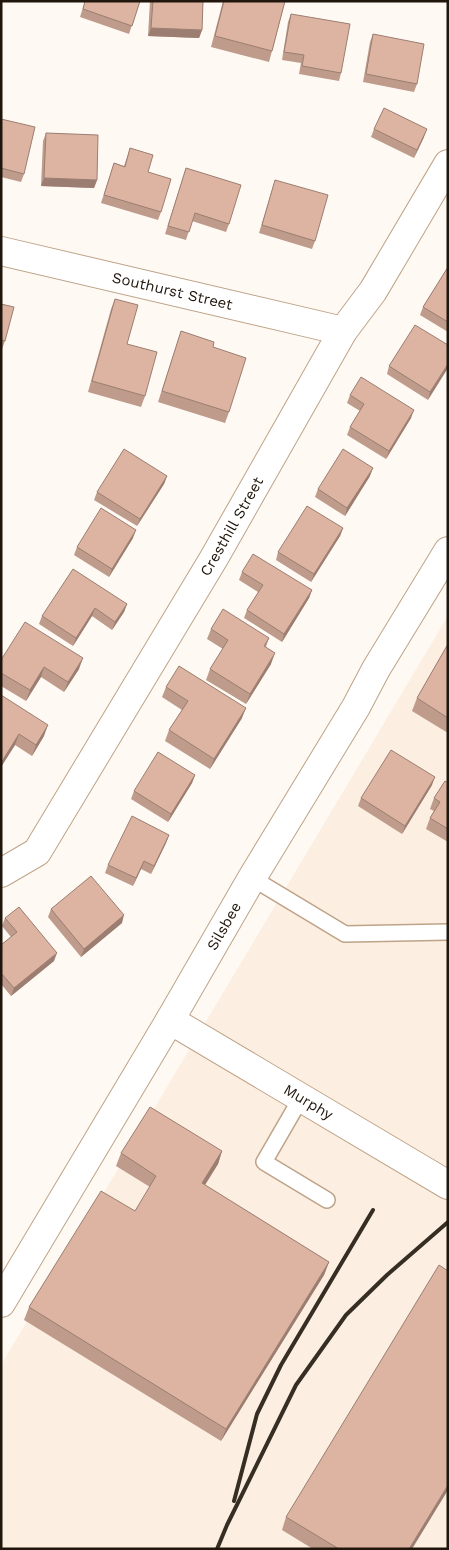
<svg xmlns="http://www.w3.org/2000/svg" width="449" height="1550" viewBox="0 0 449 1550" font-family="'Work Sans',sans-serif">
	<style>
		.built { fill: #fceee0 }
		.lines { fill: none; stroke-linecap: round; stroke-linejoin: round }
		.lane-casing { stroke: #bea388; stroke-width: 18 }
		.street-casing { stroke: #bea388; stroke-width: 30 }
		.lane { stroke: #fff; stroke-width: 15 }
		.street { stroke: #fff; stroke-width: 28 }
		.rail { stroke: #362d23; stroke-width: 4 }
		.wall { fill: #be9b8b }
		.shaded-wall { fill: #9b7e71 }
		.building { fill: #ddb4a2; stroke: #9b7e71 }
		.labels { text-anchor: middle; stroke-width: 4; stroke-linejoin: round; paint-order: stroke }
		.street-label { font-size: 15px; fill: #20160c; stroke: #fff9f3 }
	</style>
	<rect width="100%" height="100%" fill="#fff9f3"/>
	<polygon class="built" points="448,616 448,1549 1,1549 1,1365"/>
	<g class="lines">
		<defs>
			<g id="lane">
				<polyline points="252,878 345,934 448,932"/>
				<polyline points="301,1098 264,1162 327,1200"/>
			</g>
			<g id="street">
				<path id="s1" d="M1 251 343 331"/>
				<path id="s2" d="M1 873 37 852 214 558 343 331 373 291 448 164"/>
				<path id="s3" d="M170 1020 448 1185"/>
				<path id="s4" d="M1 1303 170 1020 252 878 356 707 376 669 448 551"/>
			</g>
		</defs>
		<use href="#lane" class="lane-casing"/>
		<use href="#street" class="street-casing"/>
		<use href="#lane" class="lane"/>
		<use href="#street" class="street"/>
		<g class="rail">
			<polyline points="234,1501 257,1414 281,1365 373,1210"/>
			<polyline points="217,1549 227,1525 296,1385 346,1315 387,1275 448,1222"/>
		</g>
	</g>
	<g class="wall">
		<polygon points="85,1 140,1 129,34 80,17"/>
		<polygon points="150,1 203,1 202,30 199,38 148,36"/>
		<polygon points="223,1 285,1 272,51 269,62 211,47"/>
		<polygon points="291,14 341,73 339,81 299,74 301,63 282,60 288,22"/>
		<polygon points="373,34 417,84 414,92 363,82 370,42"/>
		<polygon points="1,119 24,174 21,182 1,177"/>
		<polygon points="374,129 424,137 414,158 371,137"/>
		<polygon points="46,133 97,180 94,188 41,186 43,141"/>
		<polygon points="130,148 148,172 161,212 158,220 101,203 114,163 124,166"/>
		<polygon points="186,168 229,224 226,232 192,221 186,240 165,234"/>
		<polygon points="275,180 315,241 312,249 259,233"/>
		<polygon points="448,267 448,332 420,315 423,307"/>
		<polygon points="115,299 127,344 145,396 141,407 88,392 111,309"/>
		<polygon points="1,304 5,341 2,349 1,348"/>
		<polygon points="181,331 213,347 229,412 225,423 158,402"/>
		<polygon points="448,345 428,400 387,374 389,366"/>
		<polygon points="350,395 411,418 386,459 347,435 350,427 360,411 347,403"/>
		<polygon points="167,476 164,484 137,526 94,500 97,492"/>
		<polygon points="370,476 345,516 315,497 318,489"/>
		<polygon points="343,528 340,536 311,582 276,560 278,552"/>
		<polygon points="133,538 109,577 74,555 77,547"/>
		<polygon points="242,572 312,590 309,598 282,642 244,618 247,610 258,592 239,580"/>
		<polygon points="127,604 124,612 112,630 92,616 73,646 39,624 42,616"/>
		<polygon points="211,629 269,638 266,647 271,664 246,704 206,680 210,669 223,649 207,639"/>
		<polygon points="448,644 448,733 412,711 417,698"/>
		<polygon points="1,660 79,669 64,692 41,677 26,701 1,686"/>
		<polygon points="166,687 242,718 210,769 165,741 169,730 182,710 162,697"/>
		<polygon points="1,695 44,736 32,756 15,745 1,767"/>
		<polygon points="195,775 192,783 168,822 131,799 134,791"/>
		<polygon points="448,783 448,842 426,829 430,818 434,811 430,809 434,798"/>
		<polygon points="432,785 402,834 358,806 361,798"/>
		<polygon points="169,835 166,843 151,874 141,869 133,886 105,873 108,865"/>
		<polygon points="51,909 122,923 81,957 48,917"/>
		<polygon points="5,918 54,961 11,996 1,984 1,945 11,937 2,926"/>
		<polygon points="222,1151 218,1164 205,1185 329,1262 324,1275 221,1441 24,1320 29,1307 135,1211 150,1187 116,1166 121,1153"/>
		<polygon points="286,1517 412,1549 313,1549 282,1530"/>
	</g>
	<g class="shaded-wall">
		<polygon points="151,28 202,30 199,38 148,36"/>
		<polygon points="427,129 424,137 414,158 417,150"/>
		<polygon points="44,178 97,180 94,188 41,186"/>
		<polygon points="448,364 448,368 428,400 430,392"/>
		<polygon points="414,410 411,418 386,459 389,451"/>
		<polygon points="373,468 370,476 345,516 347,508"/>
		<polygon points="167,476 164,484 137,526 140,519"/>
		<polygon points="343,528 340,536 311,582 314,574"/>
		<polygon points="136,530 133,538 109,577 112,569"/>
		<polygon points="312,590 309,598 282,642 284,634"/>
		<polygon points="127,604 124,612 112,630 115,622"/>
		<polygon points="95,608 92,616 73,646 76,638"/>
		<polygon points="275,653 271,664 246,704 250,694"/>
		<polygon points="83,658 79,669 64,692 68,682"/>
		<polygon points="44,667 41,677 26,701 30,690"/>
		<polygon points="246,708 242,718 210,769 214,759"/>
		<polygon points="48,725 44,736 32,756 36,745"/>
		<polygon points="19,734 15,745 1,767 1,763"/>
		<polygon points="195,775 192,783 168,822 171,814"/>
		<polygon points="435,777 432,785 402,834 405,826"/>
		<polygon points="169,835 166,843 151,874 154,866"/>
		<polygon points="144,861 141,869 133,886 136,878"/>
		<polygon points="124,915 122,923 81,957 84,949"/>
		<polygon points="57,953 54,961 11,996 14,988"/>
		<polygon points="222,1151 218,1164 198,1196 202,1183"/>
		<polygon points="329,1262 324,1275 221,1441 226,1429"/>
		<polygon points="448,1485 448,1490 412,1549 409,1549"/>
	</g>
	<g class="building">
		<polygon points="85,1 140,1 132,26 83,9"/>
		<polygon points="153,1 203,1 202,30 151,28"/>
		<polygon points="224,1 285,1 272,51 215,36"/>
		<polygon points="291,14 350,24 341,73 302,66 304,55 284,52"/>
		<polygon points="373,34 424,44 417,84 366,74"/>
		<polygon points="384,108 427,129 417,150 374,129"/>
		<polygon points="1,119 35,127 24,174 1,168"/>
		<polygon points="46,133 98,135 97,180 44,178"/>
		<polygon points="130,148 153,155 148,172 171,179 161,212 104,195 114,163 125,167"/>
		<polygon points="186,168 241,185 229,224 195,213 189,232 168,226"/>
		<polygon points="275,180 328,195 315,241 262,225"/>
		<polygon points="448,267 448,322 423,307"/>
		<polygon points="115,299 138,305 127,344 157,352 145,396 92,381"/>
		<polygon points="1,304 14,307 5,341 1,340"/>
		<polygon points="415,325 448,345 448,364 430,392 389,366"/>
		<polygon points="181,331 214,342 213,347 246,358 229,412 162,391"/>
		<polygon points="361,377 414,410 389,451 350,427 364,404 350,395"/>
		<polygon points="124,449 167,476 140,519 97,492"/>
		<polygon points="343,449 373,468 347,508 318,489"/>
		<polygon points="307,506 343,528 314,574 278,552"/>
		<polygon points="101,508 136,530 112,569 77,547"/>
		<polygon points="253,554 312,590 284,634 247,610 263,585 242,572"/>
		<polygon points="73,569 127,604 115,622 95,608 76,638 42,616"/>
		<polygon points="223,609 269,638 264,646 275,653 250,694 210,669 228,640 211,629"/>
		<polygon points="25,622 83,658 68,682 44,667 30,690 1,673 1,660"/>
		<polygon points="448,644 448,718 417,698"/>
		<polygon points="179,666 246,708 214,759 169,730 188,701 166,687"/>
		<polygon points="1,695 48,725 36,745 19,734 1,763"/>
		<polygon points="391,750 435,777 405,826 361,798"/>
		<polygon points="158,752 195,775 171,814 134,791"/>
		<polygon points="445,781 448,783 448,829 430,818 440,802 434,798"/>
		<polygon points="132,816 169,835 154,866 144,861 136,878 108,865"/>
		<polygon points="91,876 124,915 84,949 51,909"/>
		<polygon points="19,907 57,953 14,988 1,973 1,945 17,932 5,918"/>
		<polygon points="150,1107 222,1151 202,1183 329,1262 226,1429 29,1307 101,1191 135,1211 156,1176 121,1153"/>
		<polygon points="439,1265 448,1271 448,1485 409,1549 339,1549 286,1517"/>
	</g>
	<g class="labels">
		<g class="street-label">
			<text dy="5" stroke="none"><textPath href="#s1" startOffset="176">Southurst Street</textPath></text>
			<text dy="5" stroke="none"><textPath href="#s2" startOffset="421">Cresthill Street</textPath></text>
			<text dy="5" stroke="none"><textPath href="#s4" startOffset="438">Silsbee</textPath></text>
			<text dy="5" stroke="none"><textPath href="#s3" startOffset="161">Murphy</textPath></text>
		</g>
	</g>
	<rect width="449" height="1550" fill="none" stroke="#20160c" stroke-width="5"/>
</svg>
